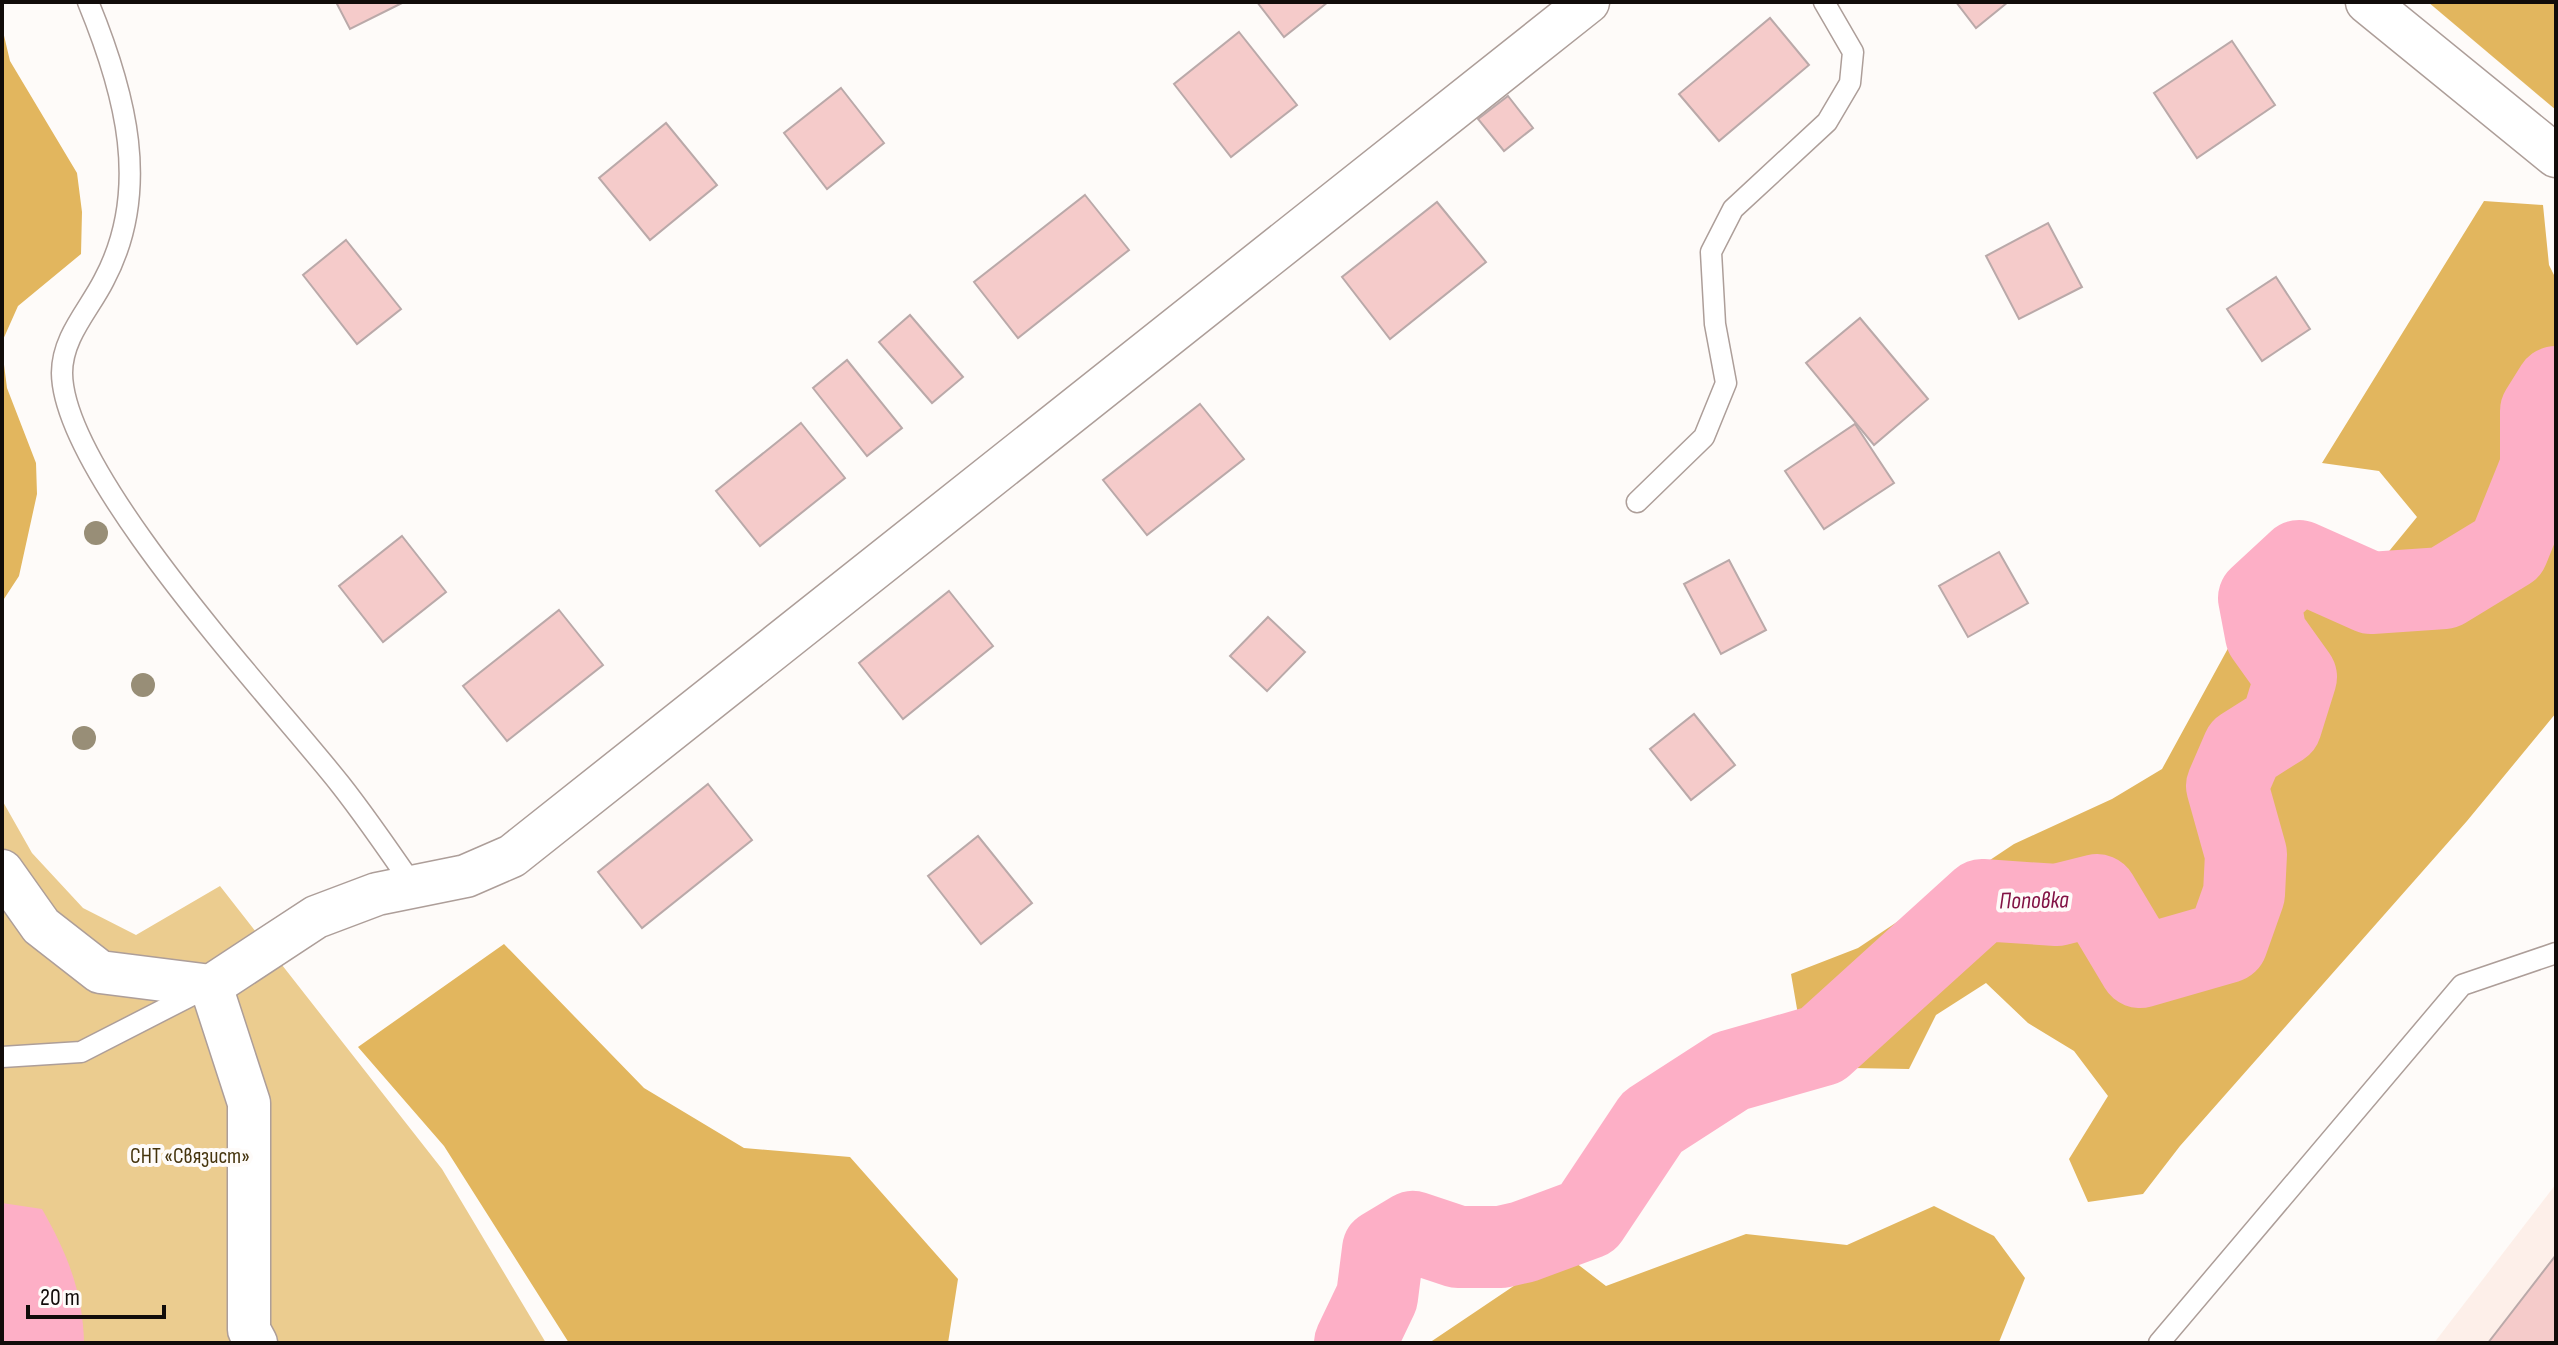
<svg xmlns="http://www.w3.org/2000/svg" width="2558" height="1345" viewBox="0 0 2558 1345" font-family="'Sofia Sans Condensed',sans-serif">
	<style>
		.built { fill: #fdefe9 }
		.green { fill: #ebcc8f }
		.forest { fill: #e2b65e }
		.water { fill: #fdafc6 }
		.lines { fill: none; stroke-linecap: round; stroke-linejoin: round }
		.river { stroke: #fdafc6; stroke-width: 82 }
		.building { fill: #f5cbca; stroke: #baa9a9; stroke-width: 2 }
		.service-casing { stroke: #ad9e99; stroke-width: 23 }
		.minor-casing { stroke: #ad9e99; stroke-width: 45 }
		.service { stroke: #fff; stroke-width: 20 }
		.minor { stroke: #fff; stroke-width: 42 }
		.tree { fill: #988e77 }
		.labels { text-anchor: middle; stroke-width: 8; stroke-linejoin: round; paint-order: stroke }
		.park-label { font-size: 22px; fill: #45340d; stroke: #fefbf9 }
		.water-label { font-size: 24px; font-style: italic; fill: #821345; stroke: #fefbf9 }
	</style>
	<rect width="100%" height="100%" fill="#fefbf9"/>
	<polygon class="built" points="2556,1184 2556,1343 2434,1343"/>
	<polygon class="green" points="2,800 32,853 83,908 136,935 220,886 442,1169 546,1343 2,1343"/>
	<g class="forest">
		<polygon points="2428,2 2556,2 2556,110"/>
		<polygon points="2,27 10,61 77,173 82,212 81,254 18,306 2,342"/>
		<polygon points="2484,201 2543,205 2549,265 2556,279 2556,713 2467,821 2180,1146 2143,1194 2088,1202 2069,1159 2108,1096 2074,1051 2028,1023 1986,983 1936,1015 1909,1069 1852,1068 1801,1032 1791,974 1858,948 2014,844 2112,799 2162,769 2249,610 2325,574 2381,561 2417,517 2379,471 2322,463"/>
		<polygon points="2,349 7,388 36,463 37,494 19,576 2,602"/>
		<polygon points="504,944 644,1088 744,1148 850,1157 958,1279 948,1343 569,1343 444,1146 358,1047"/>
		<polygon points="1934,1206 1994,1236 2025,1278 1999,1342 1429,1343 1563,1253 1606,1286 1746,1234 1847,1245"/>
	</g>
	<path class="water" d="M2 1203 42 1209C67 1253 83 1292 84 1343H2Z"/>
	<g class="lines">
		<polyline class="river" points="1355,1343 1377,1297 1383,1250 1413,1232 1458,1247 1501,1247 1523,1242 1588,1218 1652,1122 1731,1071 1822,1045 1982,900 2057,905 2097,895 2140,967 2227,942 2244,894 2246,854 2227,786 2243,749 2281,725 2296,677 2266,635 2259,598 2299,561 2371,593 2444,588 2508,549 2541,467 2541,411 2556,387"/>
	</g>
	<g class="building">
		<polygon points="336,2 404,2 350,29"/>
		<polygon points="1257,2 1328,2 1284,37"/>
		<polygon points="1956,2 2008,2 1976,28"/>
		<polygon points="1770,18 1809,65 1719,141 1679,94"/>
		<polygon points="1239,32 1297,105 1231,157 1174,84"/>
		<polygon points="2232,41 2275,105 2197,158 2154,93"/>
		<polygon points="841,88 884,143 827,189 784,133"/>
		<polygon points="1508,96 1533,128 1504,151 1478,119"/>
		<polygon points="666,123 717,185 650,240 599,178"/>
		<polygon points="1085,195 1129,250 1018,338 974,282"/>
		<polygon points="1437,202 1486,262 1390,339 1342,277"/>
		<polygon points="2048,223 2082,287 2019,319 1986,256"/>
		<polygon points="346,240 401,309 357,344 303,275"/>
		<polygon points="2276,277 2310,329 2262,361 2227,309"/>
		<polygon points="910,315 963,377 932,403 879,342"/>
		<polygon points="1860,318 1928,399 1874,445 1806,363"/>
		<polygon points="847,360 902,428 867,456 813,388"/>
		<polygon points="1200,404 1244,459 1147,535 1103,480"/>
		<polygon points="801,423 845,478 760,546 716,491"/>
		<polygon points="1855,424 1894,483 1824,529 1785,471"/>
		<polygon points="402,536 446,592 383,642 339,586"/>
		<polygon points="1999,552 2028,603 1968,637 1939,586"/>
		<polygon points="1729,560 1766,630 1721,654 1684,584"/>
		<polygon points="949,591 993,646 903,719 859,663"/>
		<polygon points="559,610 603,665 507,741 463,686"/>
		<polygon points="1268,617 1305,652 1267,691 1230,656"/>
		<polygon points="1694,714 1735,765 1691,800 1650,749"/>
		<polygon points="708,784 752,840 642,928 598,872"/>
		<polygon points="978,836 1032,903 981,944 928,876"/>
		<polygon points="2556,1255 2556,1343 2488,1343"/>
	</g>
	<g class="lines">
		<defs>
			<g id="service">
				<path d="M88 2C125 92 152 190 104 280 89 310 62 337 62 373 63 476 272 698 340 784 366 817 390 852 414 887"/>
				<polyline points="1637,502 1704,437 1726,383 1715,324 1711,252 1733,209 1827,122 1850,83 1853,52 1824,2"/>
				<polyline points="2,1057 81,1052 200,991"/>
				<polyline points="2159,1343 2462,985 2556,953"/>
			</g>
			<g id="minor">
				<polyline points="2367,2 2556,156"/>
				<polyline points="2,871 41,926 100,972 211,986 316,917 377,894 466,876 512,856 1588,2"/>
				<polyline points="211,986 249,1103 249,1330 256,1343"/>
			</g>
		</defs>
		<use href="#service" class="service-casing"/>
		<use href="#minor" class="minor-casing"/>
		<use href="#service" class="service"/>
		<use href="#minor" class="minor"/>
	</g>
	<g class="tree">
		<circle cx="96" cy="533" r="12"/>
		<circle cx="143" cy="685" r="12"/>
		<circle cx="84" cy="738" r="12"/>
	</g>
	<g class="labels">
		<g class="park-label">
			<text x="190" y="1163">СНТ «Связист»</text>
		</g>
		<g class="water-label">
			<text transform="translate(2034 900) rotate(-1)" y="8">Поповка</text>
		</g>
	</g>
	<rect width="2558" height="1345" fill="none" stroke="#110c0a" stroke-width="8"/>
	<path d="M28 1305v12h136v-12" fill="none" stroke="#110c0a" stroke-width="4"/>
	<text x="40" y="1305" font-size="24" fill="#110c0a" stroke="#fefbf9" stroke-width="6" paint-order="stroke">20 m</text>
</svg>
